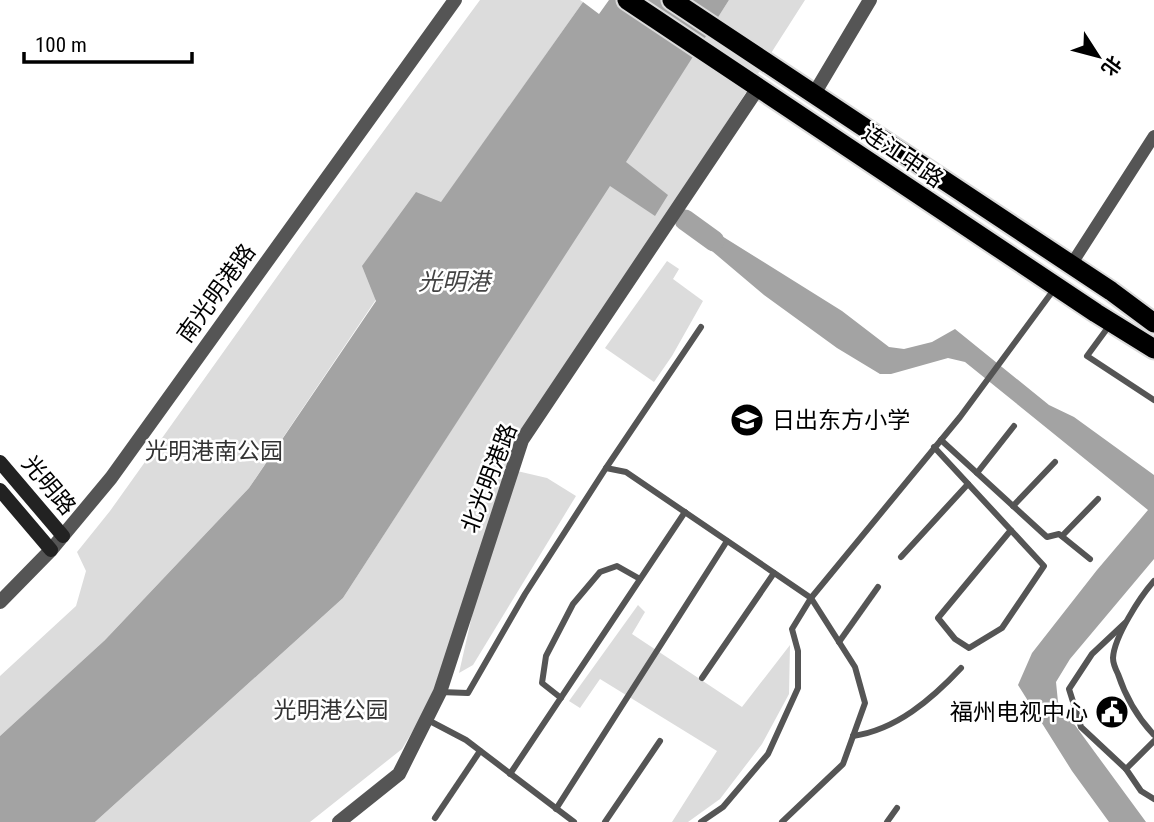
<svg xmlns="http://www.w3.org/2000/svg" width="1154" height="822" viewBox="0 0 1154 822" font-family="'Roboto Condensed','Noto Sans SC',sans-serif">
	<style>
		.green { fill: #dcdcdc }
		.water { fill: #a3a3a3 }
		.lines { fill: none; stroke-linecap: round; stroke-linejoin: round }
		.river { stroke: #a3a3a3; stroke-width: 21 }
		.trunk-casing { stroke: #dbdbdb; stroke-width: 23 }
		.service { stroke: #555; stroke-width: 6 }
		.minor { stroke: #555; stroke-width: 12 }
		.tertiary { stroke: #555; stroke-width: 14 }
		.secondary { stroke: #222; stroke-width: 14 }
		.trunk { stroke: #000; stroke-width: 19 }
		.labels { text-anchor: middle; stroke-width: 5; stroke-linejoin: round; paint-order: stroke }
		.street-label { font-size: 23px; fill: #000; stroke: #fff }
		.poi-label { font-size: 23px; fill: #000; stroke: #fff; text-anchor: start }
		.park-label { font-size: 23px; fill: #333; stroke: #fff }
		.water-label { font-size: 24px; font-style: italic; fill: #444; stroke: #fff }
	</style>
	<rect width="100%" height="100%" fill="#fff"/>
	<g class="green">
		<polygon points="480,0 580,0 583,2 441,203 249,488 105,640 0,736 0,676 76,606 86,571 77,552 110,511 299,246"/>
		<polygon points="729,0 805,0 681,194 516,442 431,700 402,749 310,822 95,822 343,598"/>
		<polygon points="667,261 679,269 673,279 703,301 672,356 654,382 605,348"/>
		<polygon points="517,471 547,478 576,496 473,665 459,673 476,598"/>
		<polygon points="638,605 645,612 632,634 742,707 790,645 789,694 762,744 720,799 688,822 672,822 717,751 600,679 580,708 569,701"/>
	</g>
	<g class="water">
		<polygon points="609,0 729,0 626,162 668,195 655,216 610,186 343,598 95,822 0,822 0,736 105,640 249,488 376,301 362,266 416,192 441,202 583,2 599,14"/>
		<polygon points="701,223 842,311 889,347 904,349 932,342 955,329 1049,405 1074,417 1154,475 1154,559 1070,659 1056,682 1058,702 1146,822 1109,822 1072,771 1018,685 1032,653 1097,570 1148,510 965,362 948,358 891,374 880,374 837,348 764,295 693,235 692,225"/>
	</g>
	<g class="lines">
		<polyline class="river" points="685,220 714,241"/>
		<defs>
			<g id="trunk">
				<polyline points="627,0 1096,313 1154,349"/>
				<polyline points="672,0 1111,291 1154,323"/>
			</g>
		</defs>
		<use href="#trunk" class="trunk-casing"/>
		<g class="service">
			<polyline points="1109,326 1087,356 1154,400"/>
			<polyline points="941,440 1047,537 1059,534 1090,559"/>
			<polyline points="934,447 1044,566 1002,628 969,648 955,639 938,618 1011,530"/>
			<polyline points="606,468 701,327"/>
			<polyline points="977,473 1014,426"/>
			<polyline points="1013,506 1055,462"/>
			<polyline points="1062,536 1098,499"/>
			<polyline points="901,557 968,484"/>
			<path d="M1154 581C1140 597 1114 637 1113 658 1113 663 1116 670 1118 674 1126 698 1137 717 1154 735"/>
			<polyline points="1125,623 1092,654 1069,689 1081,727 1126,769"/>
			<polyline points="839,642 878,587"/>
			<polyline points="702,678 774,573"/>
			<polyline points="440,692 468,693 525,594 606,468 626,472 811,598 960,417 1055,288"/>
			<polyline points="561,698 542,683 546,656 573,604 600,572 617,566 640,579"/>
			<polyline points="426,719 466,740 574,822"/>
			<path d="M853 736C896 730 932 699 961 668"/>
			<polyline points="1154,741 1126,769 1141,791 1154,799"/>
			<polyline points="510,774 685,512"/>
			<polyline points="556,809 727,541"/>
			<polyline points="435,818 480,751"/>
			<polyline points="605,822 660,741"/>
			<polyline points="701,822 723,807 768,754 798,688 798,651 792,629 811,598 855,667 865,703 843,764 782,822"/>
			<polyline points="887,822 897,808"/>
		</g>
		<polyline class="minor" points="1071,265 1154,136"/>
		<g class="tertiary">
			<polyline points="814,94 870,0"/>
			<polyline points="0,602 51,550 111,478 455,0"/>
			<polyline points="339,822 399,774 440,692 522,440 758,88"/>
		</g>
		<g class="secondary">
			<polyline points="0,462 63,536"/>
			<polyline points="0,490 51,550"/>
		</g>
		<use href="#trunk" class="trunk"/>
	</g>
	<defs>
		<symbol id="school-disc" viewBox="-11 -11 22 22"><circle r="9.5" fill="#000" stroke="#fff"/><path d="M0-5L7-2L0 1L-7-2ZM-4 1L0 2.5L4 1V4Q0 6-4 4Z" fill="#fff"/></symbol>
		<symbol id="civic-disc" viewBox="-11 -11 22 22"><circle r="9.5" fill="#000" stroke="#fff"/><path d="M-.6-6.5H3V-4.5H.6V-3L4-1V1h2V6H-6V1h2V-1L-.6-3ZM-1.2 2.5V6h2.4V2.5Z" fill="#fff"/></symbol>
	</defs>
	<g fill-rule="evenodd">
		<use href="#school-disc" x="728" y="401" width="38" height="38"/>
		<use href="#civic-disc" x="1093" y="693" width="38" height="38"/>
	</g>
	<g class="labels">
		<g class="street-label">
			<text transform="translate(903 156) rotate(34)" y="8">连江中路</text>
			<text transform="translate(216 293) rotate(-54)" y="8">南光明港路</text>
			<text transform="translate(489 478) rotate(-69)" y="8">北光明港路</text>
			<text transform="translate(49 485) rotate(50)" y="8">光明路</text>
		</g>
		<g class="poi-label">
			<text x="772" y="428">日出东方小学</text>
			<text x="1088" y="720" text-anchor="end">福州电视中心</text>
		</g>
		<g class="park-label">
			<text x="214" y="459">光明港南公园</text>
			<text x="331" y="718">光明港公园</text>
		</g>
		<g class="water-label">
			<text x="454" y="290">光明港</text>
		</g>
	</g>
	<g transform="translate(1098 56) rotate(126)" stroke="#ffffff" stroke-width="5" paint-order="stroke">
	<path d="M0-5L12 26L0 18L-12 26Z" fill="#000000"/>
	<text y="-10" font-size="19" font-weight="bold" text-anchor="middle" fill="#000000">北</text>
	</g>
	<path d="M24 52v10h168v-10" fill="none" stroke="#000000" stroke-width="3.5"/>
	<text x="35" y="52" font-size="21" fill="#000000" stroke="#ffffff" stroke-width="5" paint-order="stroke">100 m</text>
</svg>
